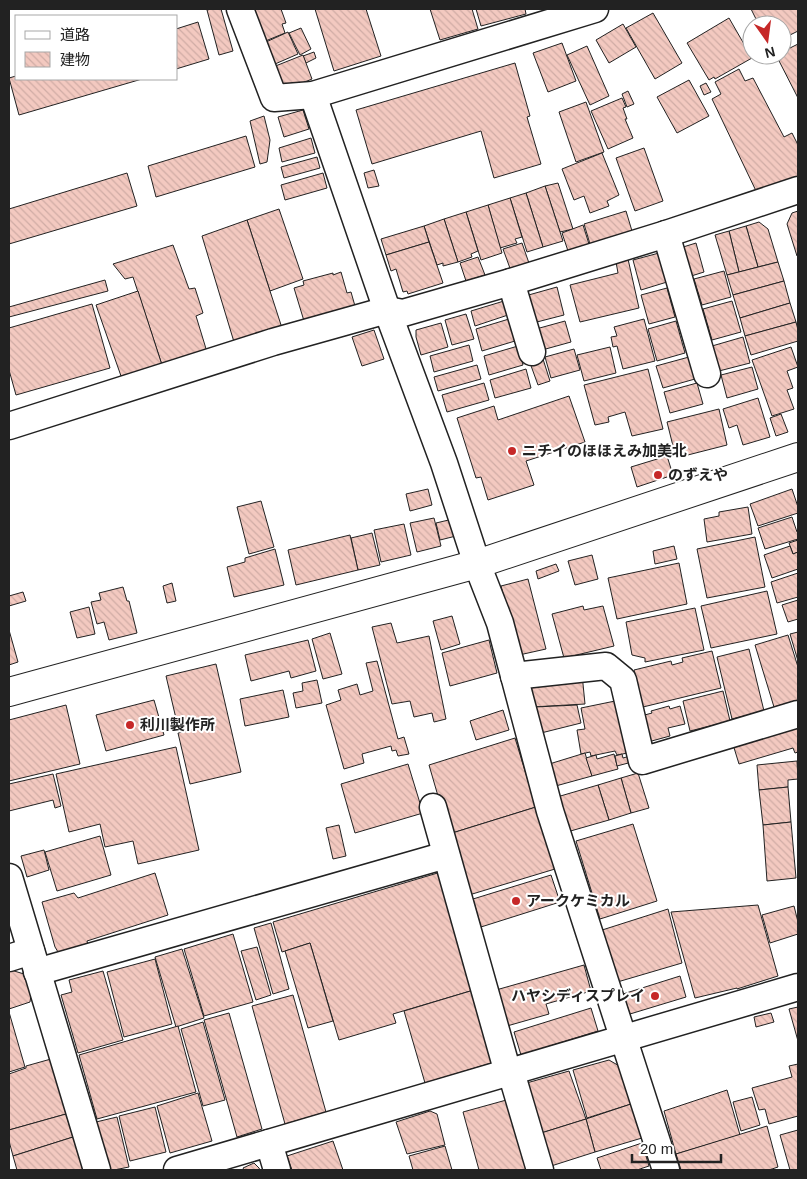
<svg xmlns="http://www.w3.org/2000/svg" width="807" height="1179" viewBox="0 0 807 1179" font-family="Arial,'Noto Sans JP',sans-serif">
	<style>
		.building { fill: url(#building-back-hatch); stroke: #222 }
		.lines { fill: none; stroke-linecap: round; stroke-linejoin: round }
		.street-casing { stroke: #222; stroke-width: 29 }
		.secondary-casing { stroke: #222; stroke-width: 30 }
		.street { stroke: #fff; stroke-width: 26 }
		.secondary { stroke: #fff; stroke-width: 28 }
		.poi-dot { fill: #c62828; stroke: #fff; stroke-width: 2 }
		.labels { text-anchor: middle; stroke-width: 4; stroke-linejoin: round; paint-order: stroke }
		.poi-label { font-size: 15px; font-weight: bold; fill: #222; stroke: #fff; text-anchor: start }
	</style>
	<defs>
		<pattern id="building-back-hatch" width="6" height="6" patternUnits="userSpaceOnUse" patternTransform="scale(1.25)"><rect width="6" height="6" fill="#f3c9c0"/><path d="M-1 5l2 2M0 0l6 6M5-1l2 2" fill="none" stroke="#d0aca5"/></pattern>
	</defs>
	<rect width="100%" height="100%" fill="#fff"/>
	<g class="building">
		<polygon points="212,9 221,9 233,51 219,55 207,10"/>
		<polygon points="250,9 281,9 286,23 282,24 285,33 263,42"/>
		<polygon points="315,9 366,9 381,56 334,71"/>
		<polygon points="430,9 472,9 478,29 440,40"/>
		<polygon points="476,9 525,9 526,14 481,26"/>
		<polygon points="751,9 798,9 798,31 782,39 782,25 759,25"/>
		<polygon points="653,13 682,63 655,79 626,28"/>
		<polygon points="729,18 752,58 715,79 714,77 709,80 687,43"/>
		<polygon points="198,22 209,59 176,69 176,29"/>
		<polygon points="623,24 636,47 609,63 596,40"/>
		<polygon points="301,28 311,49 300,55 289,33"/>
		<polygon points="288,32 298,54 275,64 266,42"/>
		<polygon points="562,43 576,81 548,92 533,53"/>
		<polygon points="798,44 798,98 776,55 782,55 782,52"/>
		<polygon points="587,46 609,96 590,105 567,55"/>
		<polygon points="314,52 316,58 306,63 303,56"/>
		<polygon points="303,55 312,79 283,91 273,67"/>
		<polygon points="515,63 530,116 527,117 541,164 494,178 481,131 372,164 356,110"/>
		<polygon points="739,69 745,81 753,78 784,137 792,133 798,145 798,181 757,193 712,99 721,94 715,82"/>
		<polygon points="16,76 16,79 142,79 19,115 9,78"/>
		<polygon points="689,80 709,116 677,133 657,97"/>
		<polygon points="706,83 711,92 704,95 700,86"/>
		<polygon points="628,91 634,104 627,107 622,94"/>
		<polygon points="622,98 626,107 623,108 627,119 625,119 633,138 608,149 591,111"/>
		<polygon points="586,102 604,152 576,162 559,112"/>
		<polygon points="303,110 309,129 284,137 278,117"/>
		<polygon points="264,116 270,140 267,162 260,164 250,121"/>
		<polygon points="246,136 255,167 156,197 148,166"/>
		<polygon points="311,138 315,153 282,162 279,148"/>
		<polygon points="644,148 663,201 635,211 616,158"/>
		<polygon points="602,153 619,195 607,201 609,206 590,213 584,196 574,200 562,169"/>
		<polygon points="317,157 320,168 284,178 281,167"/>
		<polygon points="374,170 379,186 368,188 364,173"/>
		<polygon points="127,173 137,206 9,244 9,209"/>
		<polygon points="323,173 327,188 285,200 281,185"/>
		<polygon points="558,183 573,229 560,232 545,186"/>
		<polygon points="545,186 563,241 543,247 526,193"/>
		<polygon points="526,193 543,247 527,252 510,198"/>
		<polygon points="510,198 522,237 515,239 517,243 500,248 488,205"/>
		<polygon points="488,205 502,253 481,260 466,212"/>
		<polygon points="279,209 303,279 270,291 247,220"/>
		<polygon points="626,211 632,231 590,244 584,224"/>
		<polygon points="798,211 798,256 797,256 787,224 792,213"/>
		<polygon points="466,212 478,251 471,254 472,257 458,262 444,219"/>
		<polygon points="444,219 458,262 443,266 443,263 437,265 424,226"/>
		<polygon points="247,220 282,328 234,342 202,236"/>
		<polygon points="759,222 768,229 778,262 758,267 746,226"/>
		<polygon points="583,225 589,244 568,251 562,233"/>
		<polygon points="424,226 429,242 386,255 381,239"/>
		<polygon points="746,226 758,267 739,272 729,231"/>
		<polygon points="729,231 739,272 727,275 715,235"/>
		<polygon points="429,242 443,283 408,294 407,291 403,292 396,269 391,271 386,255"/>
		<polygon points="522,243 530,266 511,271 503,249"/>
		<polygon points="696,243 704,272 688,277 680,248"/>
		<polygon points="173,245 189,289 195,288 203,313 196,316 207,352 162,365 133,277 125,279 113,264"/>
		<polygon points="659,253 667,282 641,290 633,260"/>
		<polygon points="478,257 485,275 466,281 460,263"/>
		<polygon points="628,259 639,308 580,322 570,285 618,273 616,262"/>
		<polygon points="778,262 784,281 733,295 727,275"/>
		<polygon points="724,271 731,297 702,305 694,279"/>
		<polygon points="341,272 347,293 351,292 355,306 304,321 294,288 304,285 303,281 333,273 333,275"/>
		<polygon points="105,280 108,291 9,317 9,307"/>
		<polygon points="784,281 790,303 740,318 733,295"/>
		<polygon points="557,287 564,315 533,323 525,296"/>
		<polygon points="667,288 675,317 649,324 641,295"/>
		<polygon points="138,291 162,365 121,376 96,305"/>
		<polygon points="504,301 508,315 475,326 471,311"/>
		<polygon points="732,301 741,332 712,340 703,309"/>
		<polygon points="790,303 796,322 745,336 740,318"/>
		<polygon points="92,304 110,368 16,395 9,370 9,328"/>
		<polygon points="466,314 474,339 452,345 445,320"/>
		<polygon points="509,319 515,341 482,351 476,329"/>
		<polygon points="644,319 655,361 623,369 617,346 613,347 611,337 617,336 614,327"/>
		<polygon points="565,321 571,342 542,350 536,329"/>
		<polygon points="676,321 685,353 657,361 648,329"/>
		<polygon points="796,322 798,330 798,341 751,355 745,336"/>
		<polygon points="441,323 448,347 421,355 416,337 416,330"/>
		<polygon points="374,330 384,359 362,366 352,337"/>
		<polygon points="743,337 750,363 719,371 712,346"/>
		<polygon points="469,345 473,361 434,372 430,356"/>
		<polygon points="518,346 523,365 489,375 484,356"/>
		<polygon points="610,347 616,373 584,381 577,355"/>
		<polygon points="791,347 798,367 787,371 793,388 787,390 794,409 772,416 752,360"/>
		<polygon points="574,349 580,370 551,378 545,357"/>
		<polygon points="689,357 695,379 663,388 656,366"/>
		<polygon points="543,359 550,381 538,385 530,363"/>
		<polygon points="477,365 481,379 438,391 434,377"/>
		<polygon points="752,367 758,389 727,398 721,375"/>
		<polygon points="526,369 531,388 495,398 490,380"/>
		<polygon points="648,369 663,429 632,436 625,412 608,417 609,422 595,425 584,385"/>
		<polygon points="484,383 489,400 447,412 442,395"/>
		<polygon points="697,383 703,404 670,413 664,392"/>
		<polygon points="569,396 585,442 526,461 534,485 488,500 481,477 476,478 457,418 494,406 498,420"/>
		<polygon points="758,398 770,437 743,445 737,425 729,428 723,409"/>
		<polygon points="719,409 727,445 676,458 667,422"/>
		<polygon points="781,414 788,432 776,436 770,418"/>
		<polygon points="667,456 673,475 637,487 631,467"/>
		<polygon points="428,489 432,505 410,511 406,494"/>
		<polygon points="792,489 798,507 798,513 758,526 750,504"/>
		<polygon points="261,501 274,547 249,554 237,507"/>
		<polygon points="748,507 752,534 707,542 704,519 719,516 719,512"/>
		<polygon points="792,517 797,532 798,531 798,539 765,549 758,528"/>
		<polygon points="434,518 441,546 417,552 410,523"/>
		<polygon points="457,518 460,535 440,540 436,523"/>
		<polygon points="404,524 411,555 381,562 374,530"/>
		<polygon points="372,533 380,565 358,570 351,538"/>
		<polygon points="350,535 358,570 296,585 288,550"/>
		<polygon points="755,537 765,587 707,598 697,549"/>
		<polygon points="798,540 798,552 793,554 789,543"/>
		<polygon points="674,546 677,559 655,564 653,551"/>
		<polygon points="790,546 793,554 798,552 798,569 772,578 764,555"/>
		<polygon points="275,549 284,585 234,597 227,567 245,562 245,558"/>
		<polygon points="592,555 598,579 575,585 568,561"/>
		<polygon points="679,563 687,604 617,619 608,578"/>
		<polygon points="556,564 559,571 538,579 536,571"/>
		<polygon points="798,573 798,597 777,603 771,582"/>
		<polygon points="528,579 546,649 519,655 501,586"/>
		<polygon points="172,583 176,601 167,603 163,586"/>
		<polygon points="123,587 127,601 129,601 137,633 109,640 104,622 97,624 91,602 101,600 99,593"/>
		<polygon points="767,591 777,634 711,648 701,606"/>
		<polygon points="23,592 26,601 9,606 9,596"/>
		<polygon points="798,600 798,619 788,622 782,605"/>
		<polygon points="583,606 584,610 603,606 614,646 564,658 552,614"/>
		<polygon points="89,607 95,634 77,638 70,612"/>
		<polygon points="695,608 704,650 645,662 645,658 632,655 626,622"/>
		<polygon points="452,616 460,644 441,650 433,621"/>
		<polygon points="391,623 397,643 429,636 446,719 434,722 432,713 414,717 410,701 392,704 372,627"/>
		<polygon points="9,630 18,662 9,665"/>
		<polygon points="798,632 798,661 790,634"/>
		<polygon points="330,633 342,674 323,679 312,639"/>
		<polygon points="788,635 798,667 798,700 774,707 755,645"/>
		<polygon points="308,640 316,671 291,678 289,671 251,681 245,655"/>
		<polygon points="489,640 497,673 450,686 442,653"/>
		<polygon points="749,649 764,711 732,719 717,657"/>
		<polygon points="712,651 721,688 643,707 634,670 671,661 672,665 683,662 682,658"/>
		<polygon points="377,661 398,739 404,737 409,754 398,756 396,750 392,751 391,746 362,754 364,763 344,769 326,705 341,700 338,690 357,684 360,695 373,691 366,663"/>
		<polygon points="216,664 241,772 190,784 178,733 215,724 214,719 178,727 166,676"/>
		<polygon points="582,674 585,704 532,707 524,680"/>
		<polygon points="317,680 322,703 296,708 293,693 303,691 302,683"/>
		<polygon points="283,690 289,717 245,726 240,699"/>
		<polygon points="723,691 730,721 690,731 683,701"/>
		<polygon points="154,700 164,735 106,751 96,715"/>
		<polygon points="620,700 633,752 617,755 615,751 591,756 590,752 581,754 577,730 585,729 581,708"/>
		<polygon points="66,705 80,764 9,781 9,720"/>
		<polygon points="577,705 581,723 541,733 535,707"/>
		<polygon points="669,706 670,709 680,706 685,724 668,728 670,736 648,742 641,716 652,713 651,711"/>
		<polygon points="503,710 509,730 476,740 470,721"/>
		<polygon points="798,719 798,752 795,753 793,748 739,764 731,738"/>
		<polygon points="515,738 536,807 449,834 429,765"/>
		<polygon points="176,747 199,850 138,864 133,841 105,847 100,824 69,832 56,774"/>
		<polygon points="585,753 592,776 552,787 546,765"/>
		<polygon points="614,754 618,769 592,776 586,758 596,755 597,759"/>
		<polygon points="622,754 623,758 630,756 632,762 617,766 615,756"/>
		<polygon points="797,761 798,779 788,780 788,787 759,790 757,765"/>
		<polygon points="408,764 423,813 355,833 341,784"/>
		<polygon points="638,773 649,808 631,813 621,778"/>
		<polygon points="53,774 61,806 55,808 53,800 9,811 9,784"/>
		<polygon points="621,778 631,813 609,820 598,785"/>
		<polygon points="598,785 609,820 567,832 557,797"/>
		<polygon points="788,787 791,822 763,825 759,790"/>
		<polygon points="536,807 555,869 469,895 449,834"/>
		<polygon points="791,822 796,878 767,881 763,825"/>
		<polygon points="633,824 657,901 600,919 576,841"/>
		<polygon points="339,825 346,856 333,859 326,828"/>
		<polygon points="100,836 111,875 57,891 45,852"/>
		<polygon points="44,850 49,870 27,877 21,856"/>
		<polygon points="441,872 477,989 393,1014 396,1023 339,1040 310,943 282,952 273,922"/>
		<polygon points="155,873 168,915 87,941 89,949 61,957 55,947 42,902 74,893 78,898"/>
		<polygon points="551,875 560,902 481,927 473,899"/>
		<polygon points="758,905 778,976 737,989 737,988 695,998 671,912"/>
		<polygon points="794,906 798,922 798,934 770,943 762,915"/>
		<polygon points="668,909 682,963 614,983 599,931"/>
		<polygon points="271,923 289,989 273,994 254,928"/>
		<polygon points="233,934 253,1002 204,1016 184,949"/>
		<polygon points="310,943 333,1021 308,1028 285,951"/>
		<polygon points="257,947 271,995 256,1000 241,951"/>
		<polygon points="182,949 204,1018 176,1027 155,957"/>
		<polygon points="155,959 172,1024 124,1037 107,972"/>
		<polygon points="584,965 591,991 546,1004 549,1014 507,1026 496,990"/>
		<polygon points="9,970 11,970 24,974 31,995 30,1002 9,1009"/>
		<polygon points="103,971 123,1040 78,1053 61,995 72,992 69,980"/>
		<polygon points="680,976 686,997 630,1014 623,994"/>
		<polygon points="477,989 498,1061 425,1083 404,1011"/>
		<polygon points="293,995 326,1112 285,1124 252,1006"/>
		<polygon points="798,1007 798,1041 789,1009"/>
		<polygon points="591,1008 598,1031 521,1055 514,1032"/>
		<polygon points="9,1012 25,1067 9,1072"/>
		<polygon points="229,1013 262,1129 237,1137 204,1020"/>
		<polygon points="771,1013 774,1022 756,1027 754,1017"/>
		<polygon points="203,1022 225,1100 203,1106 181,1029"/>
		<polygon points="178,1026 196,1092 97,1119 79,1055"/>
		<polygon points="51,1059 66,1114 9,1130 9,1074 26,1068 26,1066"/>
		<polygon points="609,1060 621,1067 631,1104 587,1118 573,1070"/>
		<polygon points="798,1064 798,1116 769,1124 765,1109 759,1110 752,1088 792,1077 789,1066"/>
		<polygon points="569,1071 586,1119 538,1134 523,1084"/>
		<polygon points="727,1090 740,1135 676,1154 664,1111"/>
		<polygon points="198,1093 212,1141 170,1153 157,1106"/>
		<polygon points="752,1097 760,1125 741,1131 733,1102"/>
		<polygon points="510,1099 529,1170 479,1170 463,1112"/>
		<polygon points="631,1104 642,1138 595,1152 586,1119"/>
		<polygon points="155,1107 166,1152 130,1161 119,1116"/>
		<polygon points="430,1111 437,1114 445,1145 407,1154 396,1122"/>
		<polygon points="66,1114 73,1137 13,1156 9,1141 9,1130"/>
		<polygon points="117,1117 129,1167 114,1170 109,1170 96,1122"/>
		<polygon points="586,1119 595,1152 548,1167 538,1134"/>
		<polygon points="767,1126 778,1167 769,1170 681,1170 676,1154"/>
		<polygon points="798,1130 798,1170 790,1170 780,1135"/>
		<polygon points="73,1137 83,1170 17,1170 13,1156"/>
		<polygon points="333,1141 343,1170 292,1170 287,1156"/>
		<polygon points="642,1143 649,1166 637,1170 601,1170 597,1158"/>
		<polygon points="445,1146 452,1170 413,1170 409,1156"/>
		<polygon points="254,1163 259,1168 260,1170 244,1170 243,1168"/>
	</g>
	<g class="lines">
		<defs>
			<g id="street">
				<polyline points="240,9 274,98 313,95 595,9"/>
				<polyline points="313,95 387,310 444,463 477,564 500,623 550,811 666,1170"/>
				<polyline points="666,234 707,374"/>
				<polyline points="511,282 532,352"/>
				<polyline points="9,426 273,342 387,310 403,313 511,282 666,234 798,190"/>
				<polyline points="514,676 606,666 623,680 642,761 798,714"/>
				<polyline points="433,807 508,1073"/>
				<polyline points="9,877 97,1170"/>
				<polyline points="9,958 31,951"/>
				<polyline points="37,972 446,855"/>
				<polyline points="511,1072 540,1170"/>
				<polyline points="269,1143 277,1170"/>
				<polyline points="177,1170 798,987"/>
			</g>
			<polyline id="secondary" points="9,692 477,564 798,457"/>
		</defs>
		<use href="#street" class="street-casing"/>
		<use href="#secondary" class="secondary-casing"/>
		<use href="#street" class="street"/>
		<use href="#secondary" class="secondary"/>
	</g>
	<g class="poi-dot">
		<circle cx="512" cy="451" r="5"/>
		<circle cx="658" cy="475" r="5"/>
		<circle cx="130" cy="725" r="5"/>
		<circle cx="516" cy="901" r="5"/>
		<circle cx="655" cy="996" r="5"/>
	</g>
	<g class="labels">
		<g class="poi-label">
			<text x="522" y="456">ニチイのほほえみ加美北</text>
			<text x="668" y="480">のずえや</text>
			<text x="140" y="730">利川製作所</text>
			<text x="526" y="906">アークケミカル</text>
			<text x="645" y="1001" text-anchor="end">ハヤシディスプレイ</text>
		</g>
	</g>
	<rect width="807" height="1179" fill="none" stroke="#222222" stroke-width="20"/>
	<rect x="15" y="15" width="162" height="65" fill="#ffffff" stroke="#a7a7a7"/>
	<rect x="25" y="31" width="25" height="8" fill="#ffffff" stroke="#a7a7a7"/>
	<text x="60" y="40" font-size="15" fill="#222222">道路</text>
	<rect x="25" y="52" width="25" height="15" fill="url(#building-back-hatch)" stroke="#a7a7a7"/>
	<text x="60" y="65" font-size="15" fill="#222222">建物</text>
	<g transform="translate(767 40) rotate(166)"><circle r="24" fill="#ffffff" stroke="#a7a7a7"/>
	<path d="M0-4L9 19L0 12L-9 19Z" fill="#c62828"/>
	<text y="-8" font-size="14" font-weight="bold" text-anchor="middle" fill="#222222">N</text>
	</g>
	<path d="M632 1154v8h89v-8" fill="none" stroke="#222222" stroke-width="2.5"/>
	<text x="640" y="1154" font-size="15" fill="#222222" stroke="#ffffff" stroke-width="4" paint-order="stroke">20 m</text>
</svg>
